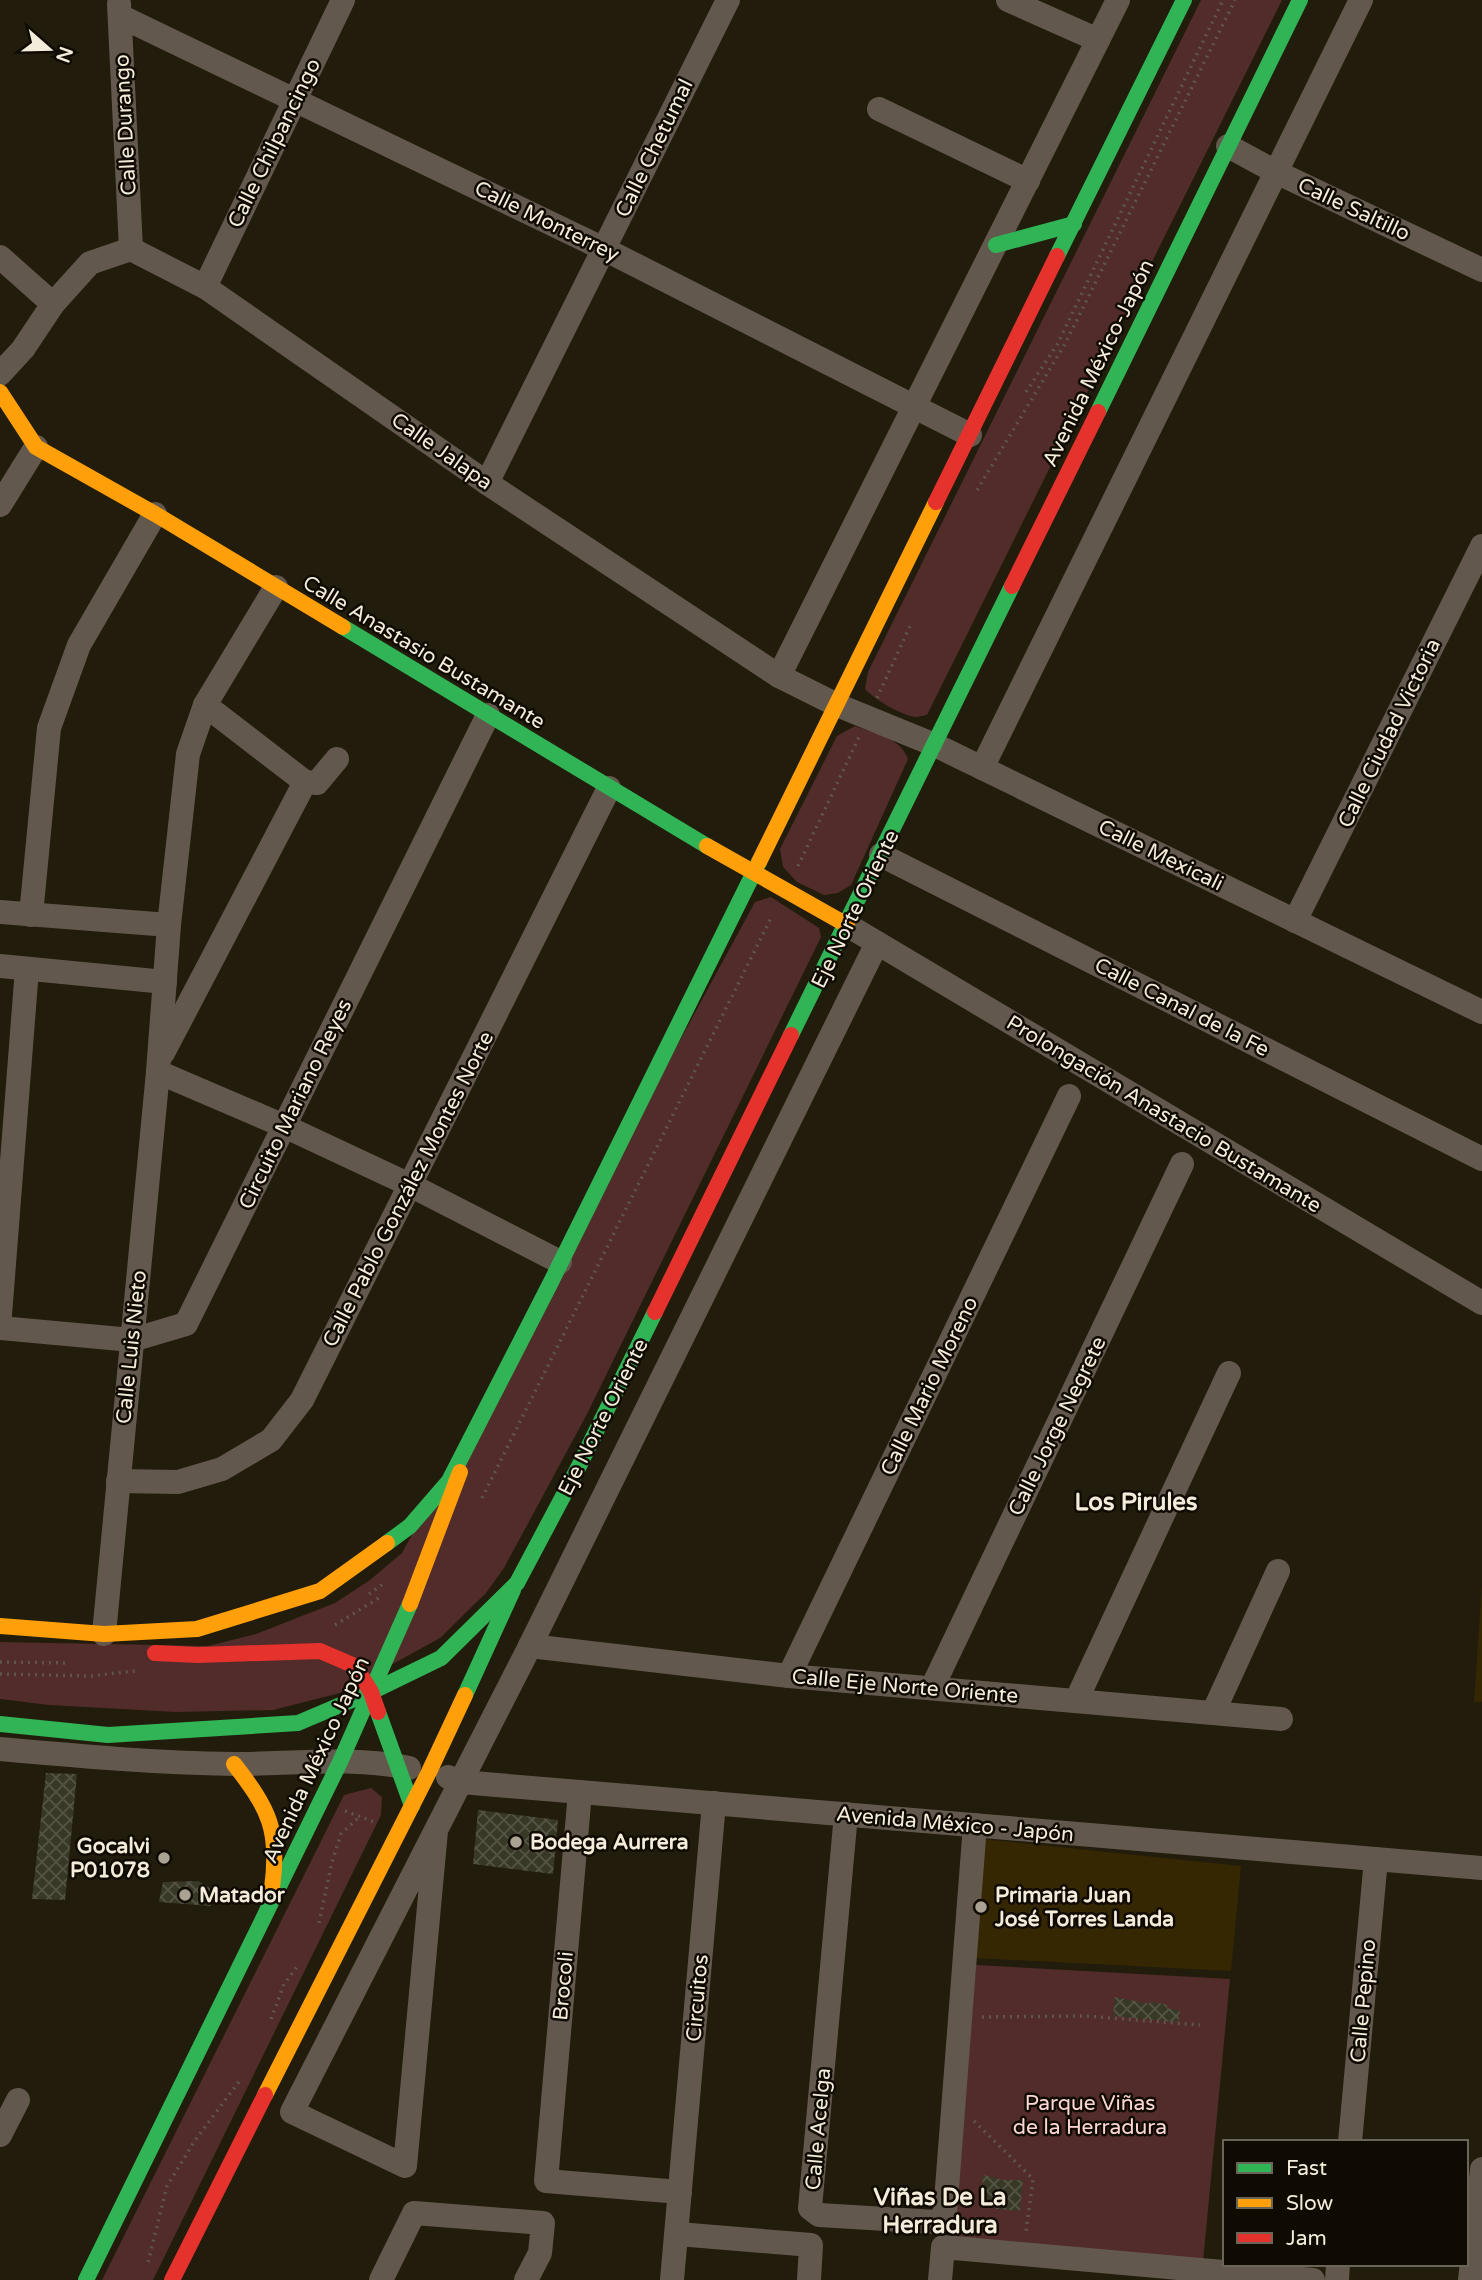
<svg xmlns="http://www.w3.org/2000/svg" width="1482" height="2280" viewBox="0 0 1482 2280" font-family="'Varela Round',sans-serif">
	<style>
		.built { fill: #352702 }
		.green { fill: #522c2a }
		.building { fill: url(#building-cross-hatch) }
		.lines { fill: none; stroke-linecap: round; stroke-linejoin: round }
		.path { stroke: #5e554b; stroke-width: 3.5; stroke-dasharray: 2 5; stroke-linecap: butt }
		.street { stroke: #63584d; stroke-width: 24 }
		.fast { stroke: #30b455; stroke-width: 16 }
		.slow { stroke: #ff9f0a; stroke-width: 16 }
		.jam { stroke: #e5322d; stroke-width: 16 }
		.poi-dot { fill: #aaa392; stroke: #100b02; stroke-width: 2.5 }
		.labels { text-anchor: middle; stroke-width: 5; stroke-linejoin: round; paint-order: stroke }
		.street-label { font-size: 21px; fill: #f4ecda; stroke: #100b02 }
		.poi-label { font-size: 21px; font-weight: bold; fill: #f4ecda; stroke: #100b02; text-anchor: start }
		.park-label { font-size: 21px; fill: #fcd6d6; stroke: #100b02 }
		.quarter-label { font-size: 24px; font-weight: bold; fill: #f4ecda; stroke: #100b02 }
	</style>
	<defs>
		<pattern id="building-cross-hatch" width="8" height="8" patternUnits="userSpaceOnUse" patternTransform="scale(1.75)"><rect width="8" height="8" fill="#383827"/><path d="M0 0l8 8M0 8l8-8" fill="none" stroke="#555546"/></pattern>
	</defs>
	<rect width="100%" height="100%" fill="#221c0c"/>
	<g class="built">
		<polygon points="1482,1584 1482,1702 1474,1702"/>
		<polygon points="982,1839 1241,1866 1231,1971 975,1958"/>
	</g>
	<g class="green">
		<path d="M1201 0H1282L927 715C926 715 917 717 916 717 902 716 874 699 865 689L868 672Z"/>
		<path d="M855 726C875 734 900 737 908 759L851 885 838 893 824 895 797 882 783 867 780 849 837 736Z"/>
		<polygon points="771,897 819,928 821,937 587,1414 504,1568 486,1593 440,1638 340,1693 273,1710 176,1712 49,1705 0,1699 0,1642 208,1646 256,1634 335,1603 370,1580 402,1553 755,902"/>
		<polygon points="371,1788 382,1797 381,1815 153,2280 102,2280 344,1795"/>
		<polygon points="976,1965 1230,1979 1203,2262 953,2239"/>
	</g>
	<g class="building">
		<polygon points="46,1773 77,1774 65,1900 32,1899"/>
		<polygon points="478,1810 558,1820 553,1874 473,1864"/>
		<polygon points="198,1881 210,1888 211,1906 159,1902 163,1882"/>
		<polygon points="1115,1997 1149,2004 1150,2001 1167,2005 1167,2008 1180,2011 1178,2022 1113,2016"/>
		<polygon points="983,2175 1003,2180 1023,2180 1020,2211 997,2209 980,2204"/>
	</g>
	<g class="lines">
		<g class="path">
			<polyline points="1026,392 1058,343 1223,0"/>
			<polyline points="977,490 1066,342 1235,0"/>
			<polyline points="877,698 910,626"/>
			<polyline points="798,866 859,737"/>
			<polyline points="482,1498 772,916"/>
			<polyline points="369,1594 386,1582"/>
			<polyline points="335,1625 382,1596"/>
			<polyline points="0,1662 67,1663"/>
			<polyline points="0,1674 90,1676 135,1671"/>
			<polyline points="345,1811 374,1822"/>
			<polyline points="319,1923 332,1862 341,1834 359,1817"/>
			<polyline points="982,2017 1086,2016 1200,2025"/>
			<polyline points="271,2019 284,1984 297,1967"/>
			<polyline points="974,2121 1033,2179 1026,2232"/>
			<polyline points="148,2262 167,2186 196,2139 241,2079"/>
		</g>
		<g class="street">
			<polyline points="1008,0 1098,40"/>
			<polyline points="119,4 131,249"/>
			<polyline points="120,16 604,249 970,435"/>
			<polyline points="879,109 1028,181"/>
			<polyline points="1228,146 1276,172 1482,270"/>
			<polyline points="0,257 53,304"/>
			<polyline points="205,287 343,0"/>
			<polyline points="0,374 23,349 53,304 90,263 131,249 205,287 487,483 779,676 837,705 935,745 1482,1012"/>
			<polyline points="487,483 728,0"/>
			<polyline points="0,505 36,447"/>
			<polyline points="779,676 1118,0"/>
			<polyline points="982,768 1361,0"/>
			<polyline points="305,782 317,783 337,759"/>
			<polyline points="881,855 1482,1159"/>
			<polyline points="0,912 169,925"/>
			<polyline points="31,915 49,728 79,645 155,514"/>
			<polyline points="1295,921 1482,546"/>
			<polyline points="847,925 1482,1303"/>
			<polyline points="0,966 165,982"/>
			<polyline points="163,1053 305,782 205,705"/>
			<polyline points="158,1072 284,1126 410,1185 560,1262"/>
			<polyline points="0,1315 27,969"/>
			<polyline points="0,1328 132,1340 186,1324 488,715"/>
			<polyline points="118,1481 178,1482 222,1469 271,1440 302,1400 609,788"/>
			<polyline points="104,1634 158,1072 169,925 188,754 205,705 276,587"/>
			<polyline points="530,1646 789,1676 1281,1719"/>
			<polyline points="789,1676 1069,1096"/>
			<polyline points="932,1688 1182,1164"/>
			<polyline points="1076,1701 1229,1373"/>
			<polyline points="1213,1713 1278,1571"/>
			<path d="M0 1749C78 1756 155 1763 234 1764 291 1764 352 1756 409 1768"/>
			<polyline points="448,1777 461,1782 1482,1868"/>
			<polyline points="580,1792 546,2181 680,2192"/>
			<polyline points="846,1814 810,2208 819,2215 936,2222 945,2214 975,1825"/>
			<polyline points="436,1831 405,2166 292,2112 530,1646 877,943"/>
			<polyline points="0,2135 18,2100"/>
			<polyline points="1350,2142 1376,1859"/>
			<polyline points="678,2234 811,2245 809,2280"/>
			<polyline points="381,2280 414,2213 543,2223 540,2253 526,2280"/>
			<polyline points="672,2280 714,1803"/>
			<polyline points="940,2280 943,2247 1313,2280"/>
			<polyline points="1337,2280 1338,2264"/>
			<polyline points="1470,2280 1482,2169"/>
		</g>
		<g class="fast">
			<polyline points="996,245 1074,224"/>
			<polyline points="1057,256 1184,0"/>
			<polyline points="1098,412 1300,0"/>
			<polyline points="343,627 707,846"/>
			<polyline points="791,1035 1012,586"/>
			<polyline points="387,1543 410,1526 449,1481 550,1284 759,862"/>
			<polyline points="465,1695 513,1590"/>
			<polyline points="378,1712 412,1806"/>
			<polyline points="0,1724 108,1735 298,1723 371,1692 441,1658 517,1583 578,1468 655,1312"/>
			<polyline points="86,2280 340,1762 410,1604"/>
		</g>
		<g class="slow">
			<polyline points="0,392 36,447 155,514 343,627"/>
			<polyline points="707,846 847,925"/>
			<polyline points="759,862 936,502"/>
			<polyline points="410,1604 460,1472"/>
			<polyline points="0,1626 104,1634 197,1629 320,1591 387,1543"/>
			<path d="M234 1764C269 1809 280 1830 272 1888"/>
			<polyline points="265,2095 429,1772 465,1695"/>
		</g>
		<g class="jam">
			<polyline points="936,502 1057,256"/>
			<polyline points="1012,586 1098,412"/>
			<polyline points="655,1312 791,1035"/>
			<polyline points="155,1653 198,1655 320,1651 355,1666 371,1692 378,1712"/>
			<polyline points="172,2280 265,2095"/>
		</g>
	</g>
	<g class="poi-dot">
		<circle cx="516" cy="1842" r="7"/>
		<circle cx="164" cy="1858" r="7"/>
		<circle cx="185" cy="1895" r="7"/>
		<circle cx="981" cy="1907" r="7"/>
	</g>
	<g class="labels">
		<g class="street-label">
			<text transform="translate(125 125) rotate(-93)" y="7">Calle Durango</text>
			<text transform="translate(274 143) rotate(-64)" y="7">Calle Chilpancingo</text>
			<text transform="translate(654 148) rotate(-64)" y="7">Calle Chetumal</text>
			<text transform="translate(1354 209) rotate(25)" y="7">Calle Saltillo</text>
			<text transform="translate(547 221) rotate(26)" y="7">Calle Monterrey</text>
			<text transform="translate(1098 363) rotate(-64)" y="7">Avenida México-Japón</text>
			<text transform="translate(442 451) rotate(35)" y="7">Calle Jalapa</text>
			<text transform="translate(424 652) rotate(31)" y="7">Calle Anastasio Bustamante</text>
			<text transform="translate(1389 733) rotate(-64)" y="7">Calle Ciudad Victoria</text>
			<text transform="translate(1161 855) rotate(26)" y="7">Calle Mexicali</text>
			<text transform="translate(855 909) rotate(-64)" y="7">Eje Norte Oriente</text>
			<text transform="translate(1182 1007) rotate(27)" y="7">Calle Canal de la Fe</text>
			<text transform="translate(295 1104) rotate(-64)" y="7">Circuito Mariano Reyes</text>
			<text transform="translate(1164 1114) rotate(31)" y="7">Prolongación Anastacio Bustamante</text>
			<text transform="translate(408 1189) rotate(-63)" y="7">Calle Pablo González Montes Norte</text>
			<text transform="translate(131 1347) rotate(-84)" y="7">Calle Luis Nieto</text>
			<text transform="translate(929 1386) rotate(-64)" y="7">Calle Mario Moreno</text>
			<text transform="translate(603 1417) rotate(-63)" y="7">Eje Norte Oriente</text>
			<text transform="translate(1057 1426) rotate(-64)" y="7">Calle Jorge Negrete</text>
			<text transform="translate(905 1686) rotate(5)" y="7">Calle Eje Norte Oriente</text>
			<text transform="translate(316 1760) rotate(-65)" y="7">Avenida México Japón</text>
			<text transform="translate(955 1824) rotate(5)" y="7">Avenida México - Japón</text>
			<text transform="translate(563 1986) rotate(-85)" y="7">Brocoli</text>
			<text transform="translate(697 1998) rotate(-85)" y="7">Circuitos</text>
			<text transform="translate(1363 2001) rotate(-85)" y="7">Calle Pepino</text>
			<text transform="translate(818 2129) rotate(-85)" y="7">Calle Acelga</text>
		</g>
		<g class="poi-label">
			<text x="530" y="1849">Bodega Aurrera</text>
			<text x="150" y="1853" text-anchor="end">Gocalvi<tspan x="150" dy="24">P01078</tspan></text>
			<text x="199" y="1902">Matador</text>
			<text x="995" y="1902">Primaria Juan<tspan x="995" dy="24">José Torres Landa</tspan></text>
		</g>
		<g class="park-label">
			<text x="1090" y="2110">Parque Viñas<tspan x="1090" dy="24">de la Herradura</tspan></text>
		</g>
		<g class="quarter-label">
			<text x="1136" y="1510">Los Pirules</text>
			<text x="940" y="2205">Viñas De La<tspan x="940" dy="28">Herradura</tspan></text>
		</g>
	</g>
	<rect x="1223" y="2140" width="245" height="126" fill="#100b02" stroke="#6b6558" stroke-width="2"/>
	<rect x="1237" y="2163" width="35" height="10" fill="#30b455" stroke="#6b6558" stroke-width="2"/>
	<text x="1286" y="2175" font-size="21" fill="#f4ecda">Fast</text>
	<rect x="1237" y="2198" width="35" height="10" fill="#ff9f0a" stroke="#6b6558" stroke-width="2"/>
	<text x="1286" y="2210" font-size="21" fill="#f4ecda">Slow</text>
	<rect x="1237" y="2233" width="35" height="10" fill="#e5322d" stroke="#6b6558" stroke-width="2"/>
	<text x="1286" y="2245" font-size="21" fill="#f4ecda">Jam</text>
	<g transform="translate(49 49) rotate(110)" stroke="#100b02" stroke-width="5" paint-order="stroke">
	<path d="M0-5L12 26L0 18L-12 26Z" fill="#f4ecda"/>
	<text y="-10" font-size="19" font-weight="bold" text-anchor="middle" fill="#f4ecda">N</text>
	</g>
</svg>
